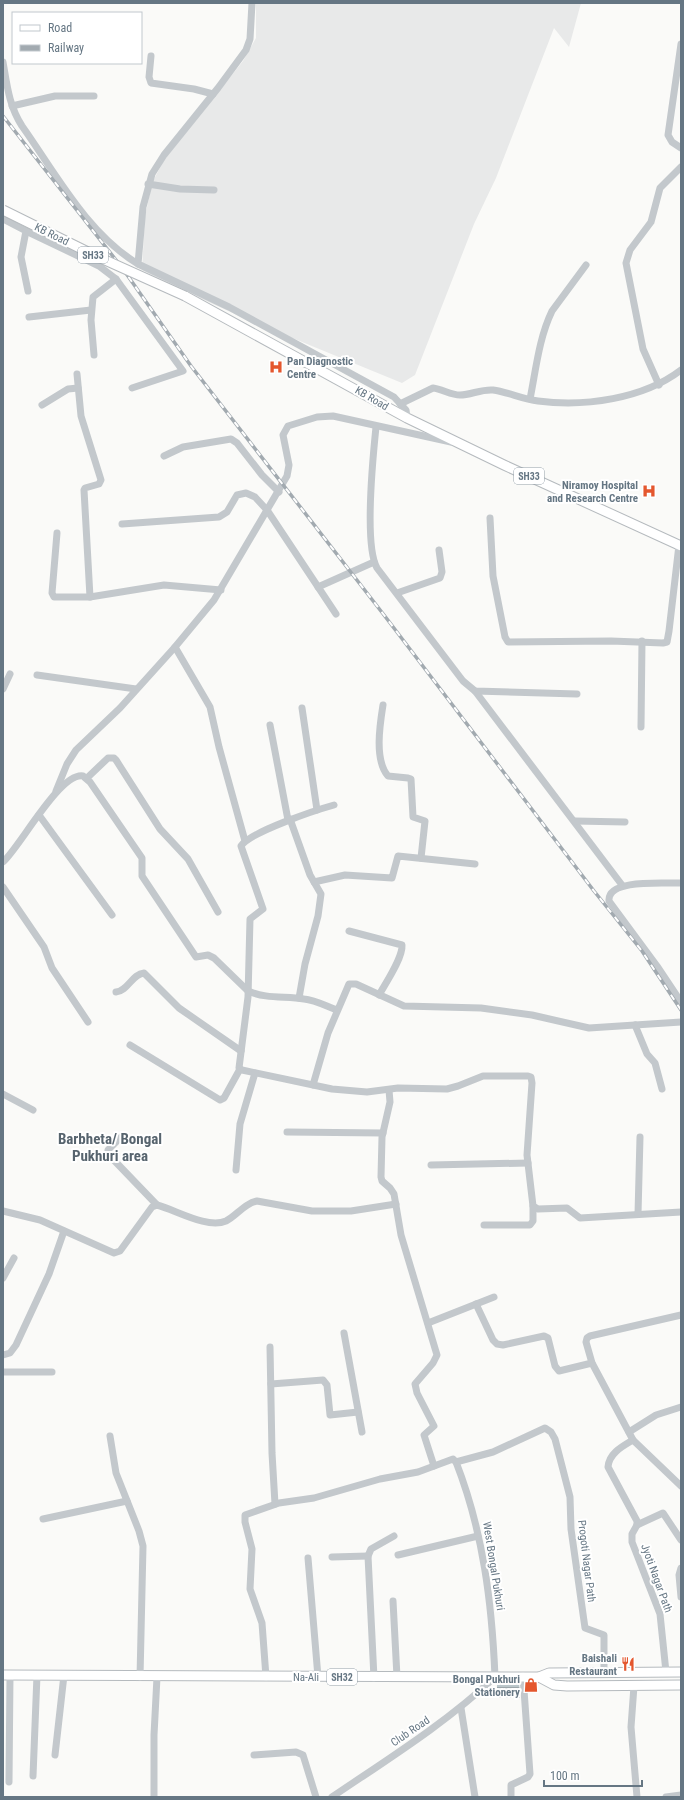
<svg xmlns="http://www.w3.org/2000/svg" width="684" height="1800" viewBox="0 0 684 1800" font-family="'Roboto Condensed',sans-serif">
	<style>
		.built { fill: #e8e9e9 }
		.water { fill: url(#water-rules) }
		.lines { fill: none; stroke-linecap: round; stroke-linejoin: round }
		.major-casing { stroke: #b5babe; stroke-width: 11 }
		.minor { stroke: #c3c8cc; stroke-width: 7 }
		.major { stroke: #fff; stroke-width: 9 }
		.rail-casing { stroke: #a2aab0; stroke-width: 3.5 }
		.rail { stroke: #fff; stroke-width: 2; stroke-dasharray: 6; stroke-linecap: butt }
		.major-bridge-casing { stroke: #b5babe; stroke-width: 11; stroke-linecap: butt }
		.major-bridge { stroke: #fff; stroke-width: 9 }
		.labels { text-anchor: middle; stroke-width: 4; stroke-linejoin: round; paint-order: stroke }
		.shield { fill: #fff; stroke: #939fa8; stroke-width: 1 }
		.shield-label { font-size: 10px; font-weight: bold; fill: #657683 }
		.street-label { font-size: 11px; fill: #657683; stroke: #fff }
		.poi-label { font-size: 11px; font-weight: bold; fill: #657683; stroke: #fff; text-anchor: end }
		.district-label { font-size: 15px; font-weight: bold; fill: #57646e; stroke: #fff }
	</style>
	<defs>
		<pattern id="water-rules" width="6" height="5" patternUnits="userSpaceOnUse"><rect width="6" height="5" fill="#bbc7cb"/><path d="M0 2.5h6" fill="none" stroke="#9ca6aa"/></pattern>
	</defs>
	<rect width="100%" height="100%" fill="#fafaf8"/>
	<polygon class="built" points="256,3 581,3 569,47 554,28 496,178 474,224 415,375 402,383 246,319 162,281 142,270 145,217 152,183 164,160 243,61 256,38"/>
	<polygon class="water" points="519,1680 520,1698 497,1698 497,1681"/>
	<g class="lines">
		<defs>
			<g id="major">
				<polyline points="185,296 407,418 504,465 681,546"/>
				<polyline points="3,1675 539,1677 549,1673 681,1672"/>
				<polyline points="539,1677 554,1685 567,1686 681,1685"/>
			</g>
		</defs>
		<use href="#major" class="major-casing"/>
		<g class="minor">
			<polyline points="252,3 250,39 246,50 218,88 164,155 152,174 143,207 138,264 229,307 394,397 406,410 407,418"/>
			<polyline points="681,44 668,135 672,142 681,148"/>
			<polyline points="151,56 149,77 151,83 194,89 213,94"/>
			<path d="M3 62C7 85 9 106 22 126 56 174 87 233 138 264"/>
			<polyline points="12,106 55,96 94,96"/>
			<polyline points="148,184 180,189 214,190"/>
			<polyline points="3,219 26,231 21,257 28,291"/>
			<polyline points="26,231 99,266 116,279 183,371 132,388"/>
			<polyline points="29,317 91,310"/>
			<polyline points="94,355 91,320 93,297 116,279"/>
			<polyline points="77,374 81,416 101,480 99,484 85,488 84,490 90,597"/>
			<polyline points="659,385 643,349 626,263 630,250 651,222 660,188 681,167"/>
			<path d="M530 399C536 369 539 338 552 311L586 265"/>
			<path d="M400 404 433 388C442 389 451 395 460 395 471 395 481 389 493 390 508 392 522 399 538 401 585 407 643 399 681 370"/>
			<polyline points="42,405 68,389 78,388"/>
			<path d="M376 427C373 456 364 545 377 568L463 681 475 691 577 694"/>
			<polyline points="164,456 183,447 231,439 237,443 262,475 279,492"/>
			<polyline points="490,518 493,576 505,637 508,642 611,641 663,643 667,642 669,631 679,545"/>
			<polyline points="122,524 219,517 227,512 237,495 246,493 255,497 267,510 336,614"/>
			<polyline points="57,533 52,593 54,597 90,597 164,585 221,590"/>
			<polyline points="318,587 374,562"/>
			<polyline points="397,593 440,578 442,572 439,550"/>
			<polyline points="175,647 210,707 219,747 245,841"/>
			<polyline points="37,675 136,689"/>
			<polyline points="3,689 10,674"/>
			<polyline points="475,691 622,885"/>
			<path d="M383 705C380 724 374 760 388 776L408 778 411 779 413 817 425 821 421 858"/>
			<polyline points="302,708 317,810"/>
			<polyline points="270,725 288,820"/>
			<polyline points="641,727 642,641"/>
			<polyline points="87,778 108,758 114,758 116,760 160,829 188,859 218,912"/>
			<polyline points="56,791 67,764 76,750 120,708 175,647 214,600 287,476 289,465 283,435 288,426 317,417 333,416 451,442"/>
			<path d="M334 805C316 810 250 832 241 846L263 909 250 919 248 997 239 1068 242 1070 332 1089 367 1092 398 1088 447 1089 458 1086 483 1076H528L531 1077 532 1083 527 1155 533 1206 538 1209 567 1208 580 1218 681 1212"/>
			<polyline points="39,815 112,915"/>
			<polyline points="290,819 310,875 321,894 318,916 305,964 299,998"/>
			<polyline points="575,821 625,822"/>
			<path d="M3 862C20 847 60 772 83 776L90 782 142 858V876L196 957 208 955 214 958 248 991C266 999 285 996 304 999 315 1000 326 1006 337 1010"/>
			<polyline points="314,882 345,875 392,878 398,856 475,864"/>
			<path d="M681 883C666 884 607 878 609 901L657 966 681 1002"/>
			<polyline points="3,887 44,947 52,968 88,1022"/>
			<path d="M349 931 402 945C403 958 385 984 379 995"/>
			<path d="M116 992C128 991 132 974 144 973L179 1008 241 1051"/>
			<polyline points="635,1025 647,1054 655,1063 662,1089"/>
			<polyline points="130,1045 220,1100 224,1098 240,1069"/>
			<polyline points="313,1085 328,1033 349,984 356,984 404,1006 481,1008 532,1015 589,1028 681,1022"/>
			<polyline points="389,1090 390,1102 382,1137 381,1177 382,1181 390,1188 394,1194 401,1235 437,1355 433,1363 415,1384 417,1393 434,1426 424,1435 434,1466"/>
			<polyline points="3,1094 33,1110"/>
			<polyline points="287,1132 383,1133"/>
			<polyline points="121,1137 108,1150 108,1154 157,1205"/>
			<polyline points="431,1165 528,1163"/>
			<polyline points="236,1170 240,1124 255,1073"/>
			<path d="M3 1211 40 1220 114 1253 120 1251 152 1207 157 1205C176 1210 207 1229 226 1221 236 1216 245 1203 257 1201L312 1211H351L396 1204"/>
			<polyline points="638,1214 640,1137"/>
			<polyline points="484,1225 530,1225 533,1221 533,1206"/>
			<polyline points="3,1278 14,1258"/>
			<polyline points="476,1304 493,1340 497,1344 503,1345 544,1336 548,1338 555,1366 559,1371 592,1363"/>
			<polyline points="681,1315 590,1336 587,1338 586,1342 592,1363 633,1440 681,1486"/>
			<polyline points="428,1323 494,1297"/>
			<polyline points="344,1333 362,1432"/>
			<polyline points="270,1347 272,1453 275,1504"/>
			<polyline points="3,1355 10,1353 16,1345 49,1274 64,1231"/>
			<polyline points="3,1372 52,1372"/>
			<polyline points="271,1384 323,1380 327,1385 330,1415 358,1412"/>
			<polyline points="629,1432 656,1415 681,1407"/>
			<polyline points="110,1436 116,1473 139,1531 143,1546 140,1677"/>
			<path d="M633 1440C623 1446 609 1453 608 1467L637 1521V1525L632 1534V1542L660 1614 666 1672"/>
			<polyline points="43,1519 127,1501"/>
			<polyline points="637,1525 663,1513 681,1540"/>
			<polyline points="398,1555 478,1536"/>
			<polyline points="332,1557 368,1556"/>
			<polyline points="308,1558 318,1677"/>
			<polyline points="681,1568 679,1575 681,1597"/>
			<polyline points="393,1601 397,1677"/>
			<polyline points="266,1677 262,1623 250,1589 252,1549 245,1522 245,1515 279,1503 314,1498 380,1479 418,1472 453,1459 456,1462 493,1452 545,1428 551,1432 555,1439 570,1497 571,1529 585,1628 604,1635 604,1673"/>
			<polyline points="374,1678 368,1556 371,1549 394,1536"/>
			<polyline points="634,1686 631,1727 637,1797"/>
			<polyline points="461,1708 475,1797"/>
			<polyline points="55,1755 64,1675"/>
			<polyline points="254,1755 296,1752 303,1755 316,1797"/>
			<polyline points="33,1776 37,1675"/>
			<polyline points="9,1782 10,1675"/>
			<polyline points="154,1797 154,1735 157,1677"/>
			<path d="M332 1797C388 1759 446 1723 495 1677 492 1603 483 1531 456 1462"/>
			<polyline points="511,1797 511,1785 528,1777 530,1774 523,1676"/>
			<polyline points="666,1797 681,1795"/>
		</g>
		<use href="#major" class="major"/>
		<defs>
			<polyline id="rail" points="3,116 123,269 191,366 384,615 594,891 642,951 681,1010"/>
		</defs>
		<use href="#rail" class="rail-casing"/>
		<use href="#rail" class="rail"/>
		<defs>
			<polyline id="major-bridge" points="3,210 96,256 185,296"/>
		</defs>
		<use href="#major-bridge" class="major-bridge-casing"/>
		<use href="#major-bridge" class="major-bridge"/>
	</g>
	<defs>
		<symbol id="hospital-bare" viewBox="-9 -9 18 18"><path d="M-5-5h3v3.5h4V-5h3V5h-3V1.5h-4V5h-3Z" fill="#e4572e" stroke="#fff" stroke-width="2.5" paint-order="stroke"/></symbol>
		<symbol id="restaurant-bare" viewBox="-9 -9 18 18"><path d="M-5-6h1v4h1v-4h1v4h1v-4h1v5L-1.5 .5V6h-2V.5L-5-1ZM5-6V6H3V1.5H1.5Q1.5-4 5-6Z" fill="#e4572e" stroke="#fff" stroke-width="2.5" paint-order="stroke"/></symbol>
		<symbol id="shop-bare" viewBox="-9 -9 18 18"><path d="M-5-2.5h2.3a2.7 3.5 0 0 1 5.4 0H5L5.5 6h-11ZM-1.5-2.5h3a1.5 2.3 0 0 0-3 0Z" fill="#e4572e" stroke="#fff" stroke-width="2.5" paint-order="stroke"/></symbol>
	</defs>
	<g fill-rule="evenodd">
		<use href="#hospital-bare" x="266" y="357" width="20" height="20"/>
		<use href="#hospital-bare" x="639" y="481" width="20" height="20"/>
		<use href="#restaurant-bare" x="618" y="1654" width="20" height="20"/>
		<use href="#shop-bare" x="521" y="1675" width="20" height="20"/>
	</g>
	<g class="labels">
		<g class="shield">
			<rect x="78" y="247" width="30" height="16" rx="3"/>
			<rect x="514" y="468" width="30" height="16" rx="3"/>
			<rect x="327" y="1669" width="30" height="16" rx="3"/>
		</g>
		<g class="shield-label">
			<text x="93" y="259">SH33</text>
			<text x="529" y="480">SH33</text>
			<text x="342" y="1681">SH32</text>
		</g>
		<g class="street-label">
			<text transform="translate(52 234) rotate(26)" y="4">KB Road</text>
			<text transform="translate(372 398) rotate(30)" y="4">KB Road</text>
			<text transform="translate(587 1561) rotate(83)" y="4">Progoti Nagar Path</text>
			<text transform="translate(494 1566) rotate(81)" y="4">West Bongal Pukhuri</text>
			<text transform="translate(657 1578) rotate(70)" y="4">Jyoti Nagar Path</text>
			<text x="306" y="1681">Na-Ali</text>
			<text transform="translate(410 1731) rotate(-34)" y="4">Club Road</text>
		</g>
		<g class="poi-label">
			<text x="287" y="365" text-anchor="start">Pan Diagnostic<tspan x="287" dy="13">Centre</tspan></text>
			<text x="638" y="489">Niramoy Hospital<tspan x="638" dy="13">and Research Centre</tspan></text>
			<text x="617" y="1662">Baishali<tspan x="617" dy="13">Restaurant</tspan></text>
			<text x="520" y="1683">Bongal Pukhuri<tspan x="520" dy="13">Stationery</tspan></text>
		</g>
		<g class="district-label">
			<text x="110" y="1144">Barbheta/ Bongal<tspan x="110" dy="17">Pukhuri area</tspan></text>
		</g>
	</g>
	<rect width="684" height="1800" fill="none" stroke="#657683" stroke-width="8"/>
	<rect x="12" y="12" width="130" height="52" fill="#ffffff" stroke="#c1c8cd"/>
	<rect x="20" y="25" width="20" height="6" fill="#ffffff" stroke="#c1c8cd"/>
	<text x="48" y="32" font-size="12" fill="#657683">Road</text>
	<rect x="20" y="45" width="20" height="6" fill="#a2aab0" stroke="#c1c8cd"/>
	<text x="48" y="52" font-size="12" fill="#657683">Railway</text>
	<path d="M544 1780v6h98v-6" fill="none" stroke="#657683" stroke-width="2"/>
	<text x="550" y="1780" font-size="12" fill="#657683" stroke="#ffffff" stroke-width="3" paint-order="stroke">100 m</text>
</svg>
